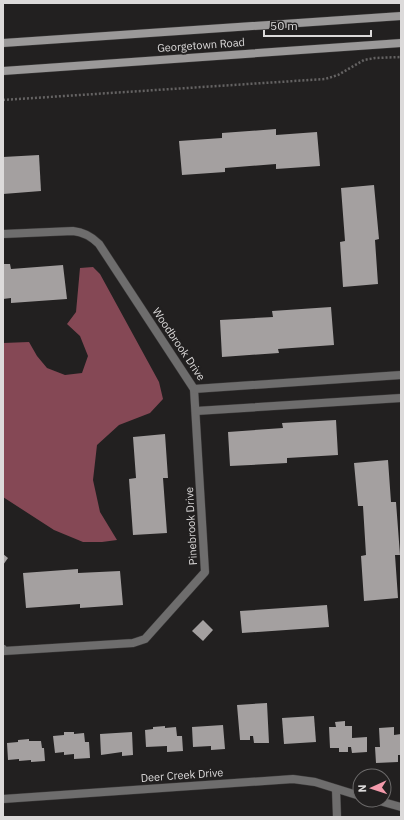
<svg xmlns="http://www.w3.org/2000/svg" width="404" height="820" viewBox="0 0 404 820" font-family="'IBM Plex Sans',sans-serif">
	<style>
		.water { fill: #854855 }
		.building { fill: #a4a0a0 }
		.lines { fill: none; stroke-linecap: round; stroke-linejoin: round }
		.street-casing { stroke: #3c3a3a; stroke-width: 9 }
		.secondary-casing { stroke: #3c3a3a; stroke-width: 9 }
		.path { stroke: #656363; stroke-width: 2.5; stroke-dasharray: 2 2; stroke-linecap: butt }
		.street { stroke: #6e6d6d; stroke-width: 8 }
		.secondary { stroke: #9b9999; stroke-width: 8 }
		.labels { text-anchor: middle; stroke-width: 4; stroke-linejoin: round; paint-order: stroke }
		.street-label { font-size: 11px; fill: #dcdada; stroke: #222020 }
	</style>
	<rect width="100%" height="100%" fill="#222020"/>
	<polygon class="water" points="93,267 100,274 159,382 163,399 150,413 119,425 97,445 93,480 100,512 117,540 102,542 83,542 54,530 3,497 3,343 29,342 37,356 47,368 65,375 82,373 88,356 80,336 67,324 76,312 80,268"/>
	<g class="building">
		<polygon points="276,129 276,135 317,132 320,166 276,169 276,164 225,168 225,172 182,175 179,141 222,138 222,133"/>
		<polygon points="39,155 41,191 3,194 3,157"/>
		<polygon points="374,185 379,239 375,240 378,284 343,287 340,242 345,241 341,188"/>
		<polygon points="3,264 10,264 11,269 63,265 67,299 11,303 11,298 3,299"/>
		<polygon points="331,307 334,345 278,349 279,353 222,357 220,320 273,317 272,311"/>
		<polygon points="336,420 338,455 287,458 287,463 230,466 228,432 283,428 282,423"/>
		<polygon points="165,434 168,478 163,478 167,533 133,535 129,479 136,478 133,437"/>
		<polygon points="388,460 391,502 396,502 400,555 395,555 398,598 364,601 361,556 366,555 363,506 358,506 354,463"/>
		<polygon points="3,554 8,558 3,565"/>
		<polygon points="78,569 78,573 120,571 123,605 80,608 80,604 26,608 23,573"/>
		<polygon points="327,605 329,627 242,633 240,611"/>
		<polygon points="203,620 213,630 203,641 192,631"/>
		<polygon points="267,703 269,743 254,743 253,736 250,736 250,740 240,740 237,705"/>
		<polygon points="314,716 316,742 284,744 282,718"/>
		<polygon points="345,721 345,726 352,726 352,738 367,737 367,752 352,753 351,747 348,747 348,752 339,752 339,748 330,748 329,727 336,727 335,722"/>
		<polygon points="223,725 225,749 211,750 211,746 193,747 192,727"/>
		<polygon points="165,726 165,728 176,727 177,736 182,736 183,751 167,752 167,746 146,747 145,730 153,729 153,727"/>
		<polygon points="394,727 394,735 401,734 401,755 398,755 398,762 376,763 375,747 380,747 379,728"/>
		<polygon points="64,732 74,732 74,734 84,733 85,742 89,742 90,758 74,759 74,754 64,755 64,752 55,753 53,736 64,735"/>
		<polygon points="132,732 133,755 122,756 122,752 101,755 100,734"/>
		<polygon points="29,739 29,741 41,741 42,748 44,748 45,761 31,762 31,760 19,761 19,759 8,760 7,743 18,742 18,740"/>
	</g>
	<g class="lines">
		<defs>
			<g id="street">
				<path d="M3 234 73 231C84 232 91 236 99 244L194 389 205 572 145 639 133 643 4 651 3 649"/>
				<polyline points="194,389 401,375"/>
				<polyline points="196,411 401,398"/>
				<polyline points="336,789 337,817"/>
				<polyline points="3,799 293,779 315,782 360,796"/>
				<polyline points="376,800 401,807"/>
			</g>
			<g id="secondary">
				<polyline points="3,43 401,16"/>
				<polyline points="3,71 401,43"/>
			</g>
		</defs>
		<use href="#street" class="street-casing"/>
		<use href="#secondary" class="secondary-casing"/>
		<polyline class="path" points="3,100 325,79 338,75 364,60 375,58 401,57"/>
		<use href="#street" class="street"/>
		<use href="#secondary" class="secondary"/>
	</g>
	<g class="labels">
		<g class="street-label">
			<text transform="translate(201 45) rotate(-4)" y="4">Georgetown Road</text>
			<text transform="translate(179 344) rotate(56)" y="4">Woodbrook Drive</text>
			<text transform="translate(191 526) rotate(-93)" y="4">Pinebrook Drive</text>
			<text transform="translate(182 775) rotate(-4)" y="4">Deer Creek Drive</text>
		</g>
	</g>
	<rect width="404" height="820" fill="none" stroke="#dcdada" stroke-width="8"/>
	<g transform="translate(372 788) rotate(267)"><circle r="19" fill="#222020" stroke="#6c6a6a"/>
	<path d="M0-3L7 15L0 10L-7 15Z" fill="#f39aab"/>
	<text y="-6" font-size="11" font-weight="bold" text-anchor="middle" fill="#dcdada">N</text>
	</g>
	<path d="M264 30v6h107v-6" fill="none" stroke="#dcdada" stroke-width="2"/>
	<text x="270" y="30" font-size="12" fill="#dcdada" stroke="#222020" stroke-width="3" paint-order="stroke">50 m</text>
</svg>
